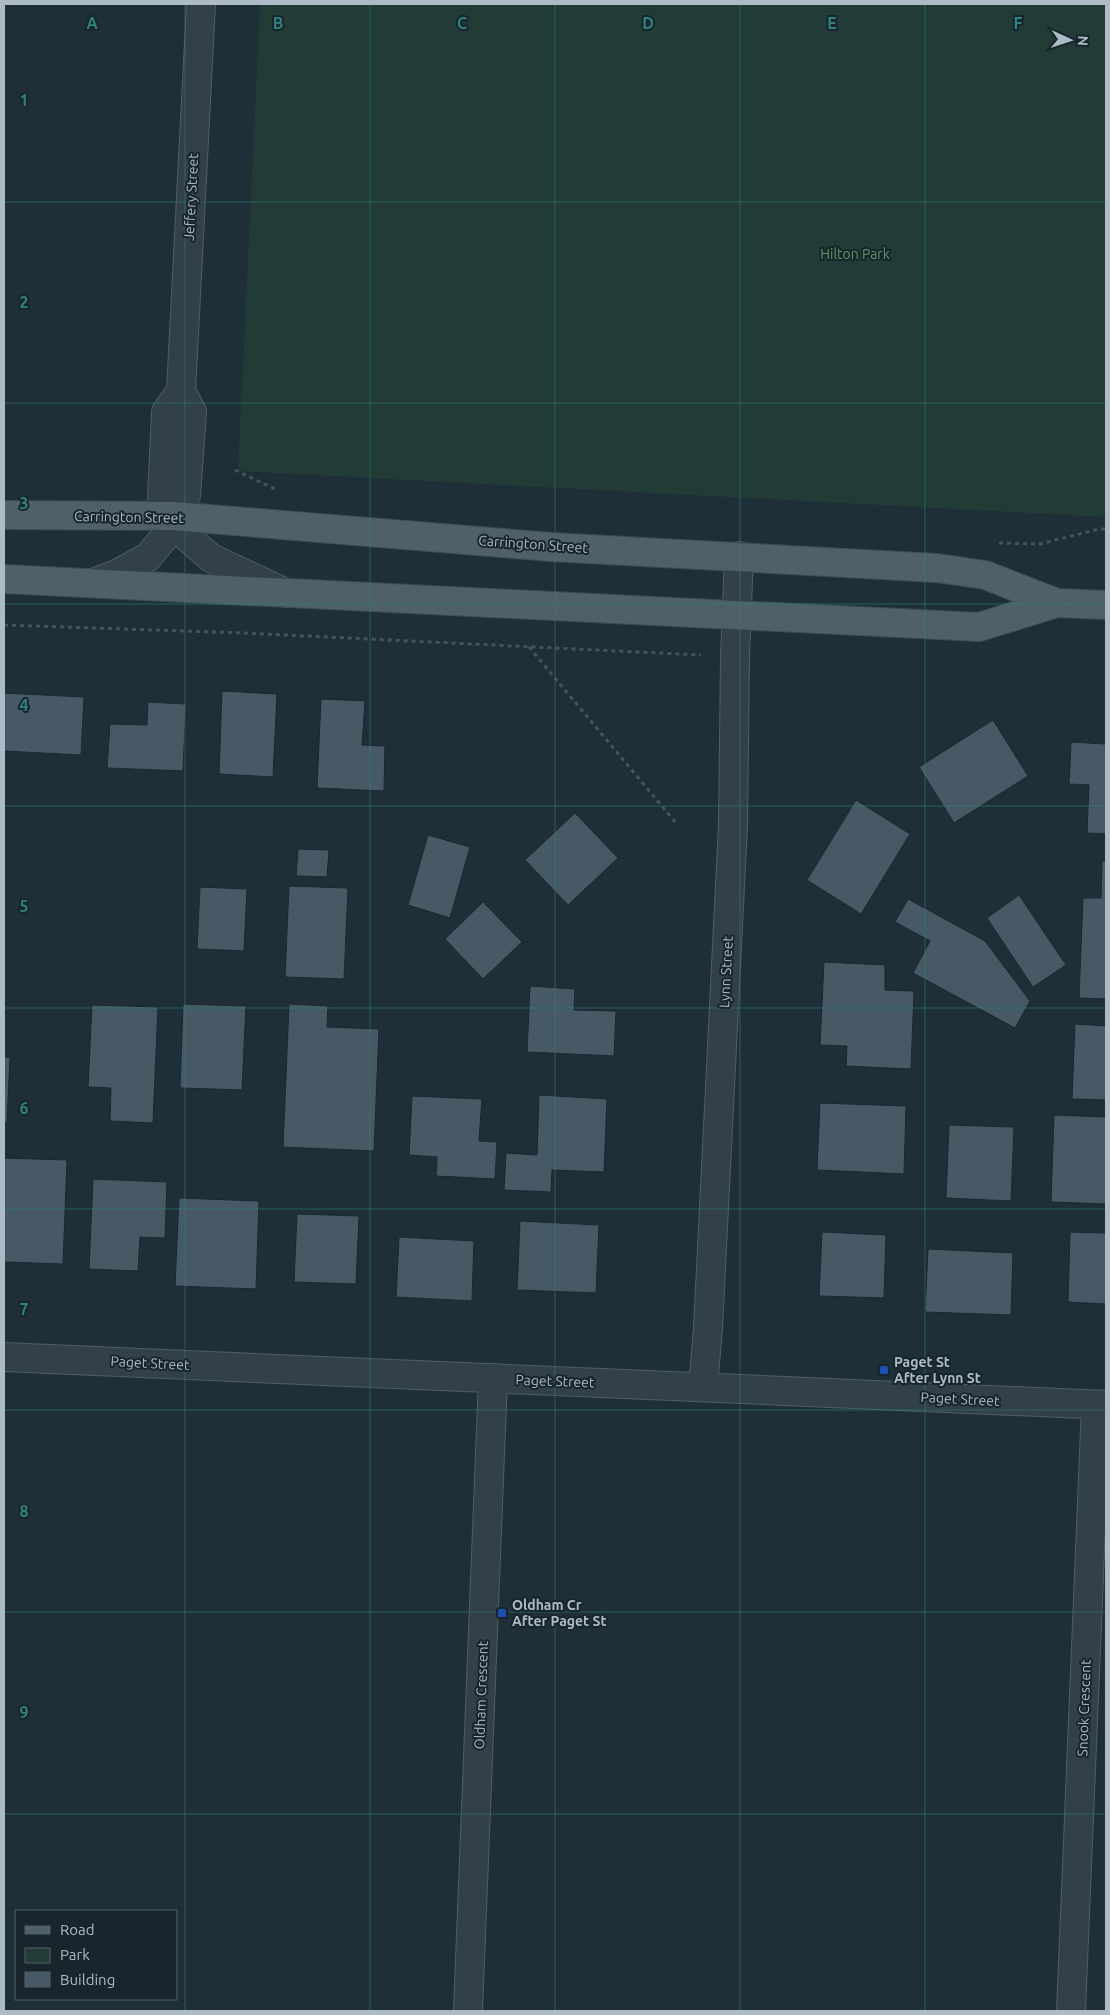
<svg xmlns="http://www.w3.org/2000/svg" width="1110" height="2015" viewBox="0 0 1110 2015" font-family="Ubuntu,sans-serif">
	<style>
		.green { fill: #223b37 }
		.building { fill: #475964; stroke: #1a272e }
		.lines { fill: none; stroke-linecap: round; stroke-linejoin: round }
		.minor-casing { stroke: #505e66; stroke-width: 30 }
		.major-casing { stroke: #3f4c54; stroke-width: 30 }
		.path { stroke: #405755; stroke-width: 3; stroke-dasharray: 4 4; stroke-linecap: butt }
		.minor { stroke: #324048; stroke-width: 28 }
		.major { stroke: #506068; stroke-width: 28 }
		.grid { fill: none; stroke: #2e847f; stroke-width: 1; stroke-opacity: 0.55 }
		.transit-dot { fill: #1a4fb4; stroke: #18252c; stroke-width: 2 }
		.labels { text-anchor: middle; stroke-width: 4; stroke-linejoin: round; paint-order: stroke }
		.street-label { font-size: 14px; fill: #acbbc5; stroke: #18252c }
		.park-label { font-size: 14px; fill: #639664; stroke: #18252c }
		.poi-label { font-size: 14px; font-weight: bold; fill: #acbbc5; stroke: #18252c; text-anchor: start }
		.grid-label { font-size: 16px; text-anchor: middle; font-weight: bold; fill: #2e847f; stroke: #18252c; stroke-width: 4; stroke-linejoin: round; paint-order: stroke }
	</style>
	<rect width="100%" height="100%" fill="#1f2f38"/>
	<polygon class="green" points="260,4 1106,4 1106,517 238,471"/>
	<g class="building">
		<polygon points="222,691 277,694 273,777 219,774"/>
		<polygon points="4,693 84,697 81,755 4,751"/>
		<polygon points="321,699 365,701 362,745 385,746 384,791 317,788"/>
		<polygon points="148,702 186,704 183,771 107,768 110,724 147,725"/>
		<polygon points="993,720 1028,776 954,823 919,767"/>
		<polygon points="1071,742 1106,744 1106,834 1087,833 1089,785 1069,784"/>
		<polygon points="856,800 910,834 861,914 807,880"/>
		<polygon points="575,813 618,858 568,905 525,860"/>
		<polygon points="428,835 470,847 450,918 408,905"/>
		<polygon points="298,849 329,850 327,877 296,876"/>
		<polygon points="1102,861 1106,861 1106,999 1079,998 1083,898 1101,898"/>
		<polygon points="289,886 348,888 344,979 285,977"/>
		<polygon points="200,887 247,889 244,951 197,949"/>
		<polygon points="1019,895 1066,965 1033,987 987,918"/>
		<polygon points="908,899 985,941 1030,1001 1015,1028 913,973 930,941 895,922"/>
		<polygon points="483,902 522,942 483,979 445,939"/>
		<polygon points="824,962 885,965 885,990 914,991 911,1069 846,1066 847,1046 820,1045"/>
		<polygon points="530,986 575,989 574,1010 616,1011 614,1056 527,1052"/>
		<polygon points="183,1004 246,1006 242,1090 180,1088"/>
		<polygon points="289,1004 328,1006 327,1027 379,1029 374,1151 283,1147"/>
		<polygon points="92,1005 158,1007 153,1123 110,1121 111,1088 88,1087"/>
		<polygon points="1075,1024 1106,1026 1106,1100 1072,1099"/>
		<polygon points="4,1057 10,1057 7,1123 4,1123"/>
		<polygon points="539,1095 607,1099 604,1172 552,1170 551,1192 504,1190 506,1153 537,1155"/>
		<polygon points="412,1096 482,1099 479,1141 497,1142 495,1179 436,1176 437,1157 409,1155"/>
		<polygon points="820,1103 906,1106 904,1174 817,1170"/>
		<polygon points="1054,1115 1106,1117 1106,1204 1051,1202"/>
		<polygon points="949,1125 1014,1127 1011,1201 946,1198"/>
		<polygon points="4,1158 67,1160 63,1264 4,1262"/>
		<polygon points="93,1179 167,1182 165,1238 140,1237 138,1271 89,1269"/>
		<polygon points="179,1198 259,1201 256,1289 175,1286"/>
		<polygon points="297,1214 359,1216 356,1284 294,1282"/>
		<polygon points="520,1221 599,1225 596,1293 517,1290"/>
		<polygon points="822,1232 886,1235 884,1298 819,1296"/>
		<polygon points="1070,1232 1106,1233 1106,1304 1068,1302"/>
		<polygon points="399,1237 474,1241 472,1301 396,1297"/>
		<polygon points="928,1249 1013,1253 1011,1315 925,1312"/>
	</g>
	<g class="lines">
		<defs>
			<g id="minor">
				<polyline points="181,391 166,412 162,498 188,538 211,558 286,593"/>
				<polyline points="93,583 119,573 148,557 163,539 186,495 192,412 181,391 201,4"/>
				<polyline points="4,1357 1106,1405"/>
				<polyline points="703,1387 708,1328 733,825 735,657 739,556"/>
				<polyline points="468,2011 493,1378"/>
				<polyline points="1071,2011 1096,1405"/>
			</g>
			<g id="major">
				<polyline points="4,515 173,516 551,547 937,568 985,575 1057,603 1106,605"/>
				<polyline points="4,579 979,627 1057,603"/>
			</g>
		</defs>
		<use href="#minor" class="minor-casing"/>
		<use href="#major" class="major-casing"/>
		<g class="path">
			<polyline points="235,470 275,489"/>
			<polyline points="999,543 1040,544 1099,529 1106,529"/>
			<polyline points="4,625 244,633 701,655"/>
			<polyline points="529,647 676,823"/>
		</g>
		<use href="#minor" class="minor"/>
		<use href="#major" class="major"/>
	</g>
	<path class="grid" d="M185 4V2011M370 4V2011M555 4V2011M740 4V2011M925 4V2011M4 202H1106M4 403H1106M4 604H1106M4 806H1106M4 1008H1106M4 1209H1106M4 1410H1106M4 1612H1106M4 1814H1106"/>
	<g class="transit-dot">
		<rect x="879" y="1365" width="10" height="10" rx="2.5"/>
		<rect x="497" y="1608" width="10" height="10" rx="2.5"/>
	</g>
	<g class="labels">
		<g class="street-label">
			<text transform="translate(191 197) rotate(-87)" y="5">Jeffery Street</text>
			<text transform="translate(129 517) rotate(1)" y="5">Carrington Street</text>
			<text transform="translate(533 544) rotate(4)" y="5">Carrington Street</text>
			<text transform="translate(726 972) rotate(-87)" y="5">Lynn Street</text>
			<text transform="translate(150 1363) rotate(3)" y="5">Paget Street</text>
			<text transform="translate(555 1381) rotate(2)" y="5">Paget Street</text>
			<text transform="translate(960 1399) rotate(3)" y="5">Paget Street</text>
			<text transform="translate(481 1695) rotate(-88)" y="5">Oldham Crescent</text>
			<text transform="translate(1084 1708) rotate(-88)" y="5">Snook Crescent</text>
		</g>
		<g class="park-label">
			<text x="855" y="259">Hilton Park</text>
		</g>
		<g class="poi-label">
			<text x="894" y="1367">Paget St<tspan x="894" dy="16">After Lynn St</tspan></text>
			<text x="512" y="1610">Oldham Cr<tspan x="512" dy="16">After Paget St</tspan></text>
		</g>
	</g>
	<g class="grid-label">
		<text x="92" y="29">A</text>
		<text x="278" y="29">B</text>
		<text x="462" y="29">C</text>
		<text x="648" y="29">D</text>
		<text x="832" y="29">E</text>
		<text x="1018" y="29">F</text>
		<text x="24" y="106">1</text>
		<text x="24" y="308">2</text>
		<text x="24" y="509">3</text>
		<text x="24" y="711">4</text>
		<text x="24" y="912">5</text>
		<text x="24" y="1114">6</text>
		<text x="24" y="1315">7</text>
		<text x="24" y="1517">8</text>
		<text x="24" y="1718">9</text>
	</g>
	<rect width="1110" height="2015" fill="none" stroke="#acbbc5" stroke-width="10"/>
	<rect x="15" y="1910" width="162" height="90" fill="#18252c" stroke="#536169"/>
	<rect x="25" y="1926" width="25" height="8" fill="#506068" stroke="#536169"/>
	<text x="60" y="1935" font-size="15" fill="#acbbc5">Road</text>
	<rect x="25" y="1948" width="25" height="15" fill="#223b37" stroke="#536169"/>
	<text x="60" y="1960" font-size="15" fill="#acbbc5">Park</text>
	<rect x="25" y="1972" width="25" height="15" fill="#475964" stroke="#536169"/>
	<text x="60" y="1985" font-size="15" fill="#acbbc5">Building</text>
	<g transform="translate(1070 40) rotate(93)" stroke="#18252c" stroke-width="4" paint-order="stroke">
	<path d="M0-4L9 19L0 12L-9 19Z" fill="#acbbc5"/>
	<text y="-8" font-size="14" font-weight="bold" text-anchor="middle" fill="#acbbc5">N</text>
	</g>
</svg>
